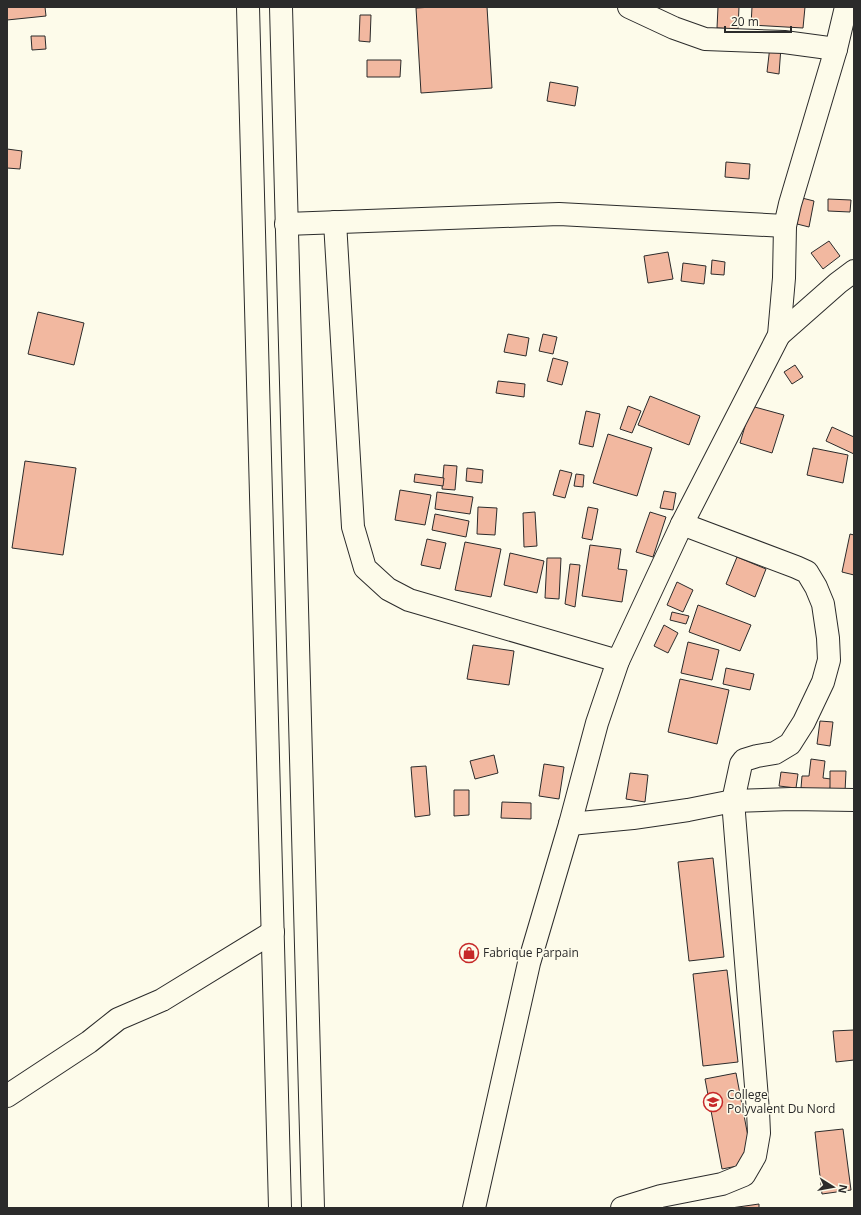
<svg xmlns="http://www.w3.org/2000/svg" width="861" height="1215" viewBox="0 0 861 1215" font-family="'Open Sans',sans-serif">
	<style>
		.building { fill: #f2b8a0; stroke: #2b2b2b }
		.lines { fill: none; stroke-linecap: round; stroke-linejoin: round }
		.minor-casing { stroke: #2b2b2b; stroke-width: 24 }
		.major-casing { stroke: #2b2b2b; stroke-width: 24 }
		.minor { stroke: #fdfbea; stroke-width: 22 }
		.major { stroke: #fdfbea; stroke-width: 22 }
		.labels { text-anchor: middle; stroke-width: 3; stroke-linejoin: round; paint-order: stroke }
		.poi-label { font-size: 12px; fill: #2b2b2b; stroke: #fdfbea; text-anchor: start }
	</style>
	<rect width="100%" height="100%" fill="#fdfbea"/>
	<g class="building">
		<polygon points="7,7 45,7 46,16 7,20"/>
		<polygon points="433,7 487,7 492,88 421,93 416,8"/>
		<polygon points="718,7 739,7 738,29 717,28"/>
		<polygon points="752,7 805,7 803,28 751,25"/>
		<polygon points="360,15 371,15 370,42 359,41"/>
		<polygon points="31,36 45,36 46,49 32,50"/>
		<polygon points="770,46 781,47 779,74 767,72"/>
		<polygon points="367,60 401,60 400,77 367,77"/>
		<polygon points="550,82 578,87 575,106 547,101"/>
		<polygon points="7,149 22,151 20,169 7,168"/>
		<polygon points="726,162 750,164 749,179 725,177"/>
		<polygon points="802,198 814,201 809,227 797,224"/>
		<polygon points="828,199 851,200 850,212 828,211"/>
		<polygon points="829,241 840,256 823,269 811,253"/>
		<polygon points="668,252 673,279 648,283 644,256"/>
		<polygon points="712,260 725,262 724,275 711,274"/>
		<polygon points="683,263 706,266 704,284 681,281"/>
		<polygon points="38,312 84,323 74,365 28,354"/>
		<polygon points="508,334 529,338 526,356 504,352"/>
		<polygon points="543,334 557,337 553,354 539,351"/>
		<polygon points="553,358 568,362 562,385 547,381"/>
		<polygon points="795,365 803,377 792,384 784,372"/>
		<polygon points="498,381 525,384 524,397 496,393"/>
		<polygon points="650,396 700,416 689,445 638,425"/>
		<polygon points="628,406 641,411 632,433 620,429"/>
		<polygon points="751,406 784,415 772,453 740,443"/>
		<polygon points="586,411 600,414 593,447 579,444"/>
		<polygon points="832,427 854,437 854,454 826,441"/>
		<polygon points="608,434 652,448 637,496 593,483"/>
		<polygon points="813,448 848,455 843,483 807,475"/>
		<polygon points="25,461 76,468 63,555 12,548"/>
		<polygon points="444,465 457,466 455,490 442,489"/>
		<polygon points="467,468 483,470 482,483 466,481"/>
		<polygon points="560,470 572,473 565,498 553,495"/>
		<polygon points="415,474 444,478 443,486 414,482"/>
		<polygon points="576,474 584,475 583,487 574,486"/>
		<polygon points="400,490 431,495 425,525 395,520"/>
		<polygon points="664,491 676,493 673,510 660,508"/>
		<polygon points="437,492 473,497 470,514 435,509"/>
		<polygon points="478,507 497,508 495,535 477,534"/>
		<polygon points="588,507 598,509 592,540 582,538"/>
		<polygon points="535,512 537,546 524,547 523,513"/>
		<polygon points="650,512 666,517 653,557 636,552"/>
		<polygon points="435,514 469,521 466,537 432,530"/>
		<polygon points="850,534 854,535 854,575 842,572"/>
		<polygon points="427,539 446,543 440,569 421,565"/>
		<polygon points="465,542 501,549 491,597 455,590"/>
		<polygon points="590,545 621,549 618,569 627,570 622,602 582,596"/>
		<polygon points="510,553 544,561 537,593 504,585"/>
		<polygon points="737,557 766,569 755,597 726,584"/>
		<polygon points="547,558 561,558 559,599 545,598"/>
		<polygon points="570,564 580,565 575,607 565,604"/>
		<polygon points="677,582 693,590 683,612 667,605"/>
		<polygon points="698,605 751,625 740,651 689,632"/>
		<polygon points="672,612 689,616 686,624 670,620"/>
		<polygon points="664,625 678,633 668,653 654,646"/>
		<polygon points="688,642 719,650 712,680 681,673"/>
		<polygon points="473,645 514,651 509,685 467,679"/>
		<polygon points="726,668 754,674 750,690 723,684"/>
		<polygon points="680,679 729,690 717,744 668,732"/>
		<polygon points="820,721 833,722 830,746 817,744"/>
		<polygon points="494,755 498,773 475,779 470,761"/>
		<polygon points="811,759 825,761 823,778 831,779 830,791 801,788 802,776 809,776"/>
		<polygon points="544,764 564,767 559,799 539,796"/>
		<polygon points="426,766 430,815 415,817 411,767"/>
		<polygon points="830,771 846,771 845,792 830,791"/>
		<polygon points="781,772 798,774 796,788 779,786"/>
		<polygon points="630,773 648,775 645,802 626,799"/>
		<polygon points="454,790 469,790 469,815 454,816"/>
		<polygon points="502,802 531,803 531,819 501,818"/>
		<polygon points="713,858 724,957 689,961 678,862"/>
		<polygon points="727,970 738,1062 703,1066 693,974"/>
		<polygon points="854,1030 854,1060 836,1062 833,1031"/>
		<polygon points="736,1073 753,1163 722,1169 705,1079"/>
		<polygon points="843,1129 851,1190 822,1194 815,1132"/>
		<polygon points="759,1204 759,1208 731,1208"/>
	</g>
	<g class="lines">
		<defs>
			<g id="minor">
				<polyline points="629,7 674,28 705,39 784,42 836,49"/>
				<polyline points="335,222 353,527 365,568 388,589 409,600 618,661"/>
				<polyline points="286,224 559,214 785,226"/>
				<polyline points="779,335 838,283 854,271"/>
				<polyline points="570,824 633,818 688,810 733,801 791,799 854,800"/>
				<polyline points="7,1096 89,1042 118,1019 162,1000 273,932"/>
				<polyline points="474,1208 529,963 570,824 597,723 618,661 682,524 779,335 784,278 785,226 790,204 836,49 846,7"/>
				<polyline points="622,1208 661,1196 722,1184 744,1175 755,1156 759,1133 758,1111 733,801 741,764 744,760 757,756 775,753 790,744 804,722 823,682 829,660 828,638 823,604 816,587 807,572 796,567 682,524"/>
			</g>
			<g id="major">
				<polyline points="248,7 280,1208"/>
				<polyline points="281,7 313,1208"/>
			</g>
		</defs>
		<use href="#minor" class="minor-casing"/>
		<use href="#major" class="major-casing"/>
		<use href="#minor" class="minor"/>
		<use href="#major" class="major"/>
	</g>
	<defs>
		<symbol id="shop-ring" viewBox="-11 -11 22 22"><circle r="9.5" fill="#fdfbea" stroke="#c62828" stroke-width="1.5"/><path d="M-5-2.5h2.3a2.7 3.5 0 0 1 5.4 0H5L5.5 6h-11ZM-1.5-2.5h3a1.5 2.3 0 0 0-3 0Z" fill="#c62828"/></symbol>
		<symbol id="school-ring" viewBox="-11 -11 22 22"><circle r="9.5" fill="#fdfbea" stroke="#c62828" stroke-width="1.5"/><path d="M0-5L7-2L0 1L-7-2ZM-4 1L0 2.5L4 1V4Q0 6-4 4Z" fill="#c62828"/></symbol>
	</defs>
	<g fill-rule="evenodd">
		<use href="#shop-ring" x="458" y="942" width="22" height="22"/>
		<use href="#school-ring" x="702" y="1091" width="22" height="22"/>
	</g>
	<g class="labels">
		<g class="poi-label">
			<text x="483" y="957">Fabrique Parpain</text>
			<text x="727" y="1099">College<tspan x="727" dy="14">Polyvalent Du Nord</tspan></text>
		</g>
	</g>
	<rect width="861" height="1215" fill="none" stroke="#2b2b2b" stroke-width="16"/>
	<g transform="translate(833 1187) rotate(101)" stroke="#fdfbea" stroke-width="3" paint-order="stroke">
	<path d="M0-3L7 15L0 10L-7 15Z" fill="#2b2b2b"/>
	<text y="-6" font-size="11" font-weight="bold" text-anchor="middle" fill="#2b2b2b">N</text>
	</g>
	<path d="M725 26v6h66v-6" fill="none" stroke="#2b2b2b" stroke-width="2"/>
	<text x="731" y="26" font-size="12" fill="#2b2b2b" stroke="#fdfbea" stroke-width="3" paint-order="stroke">20 m</text>
</svg>
